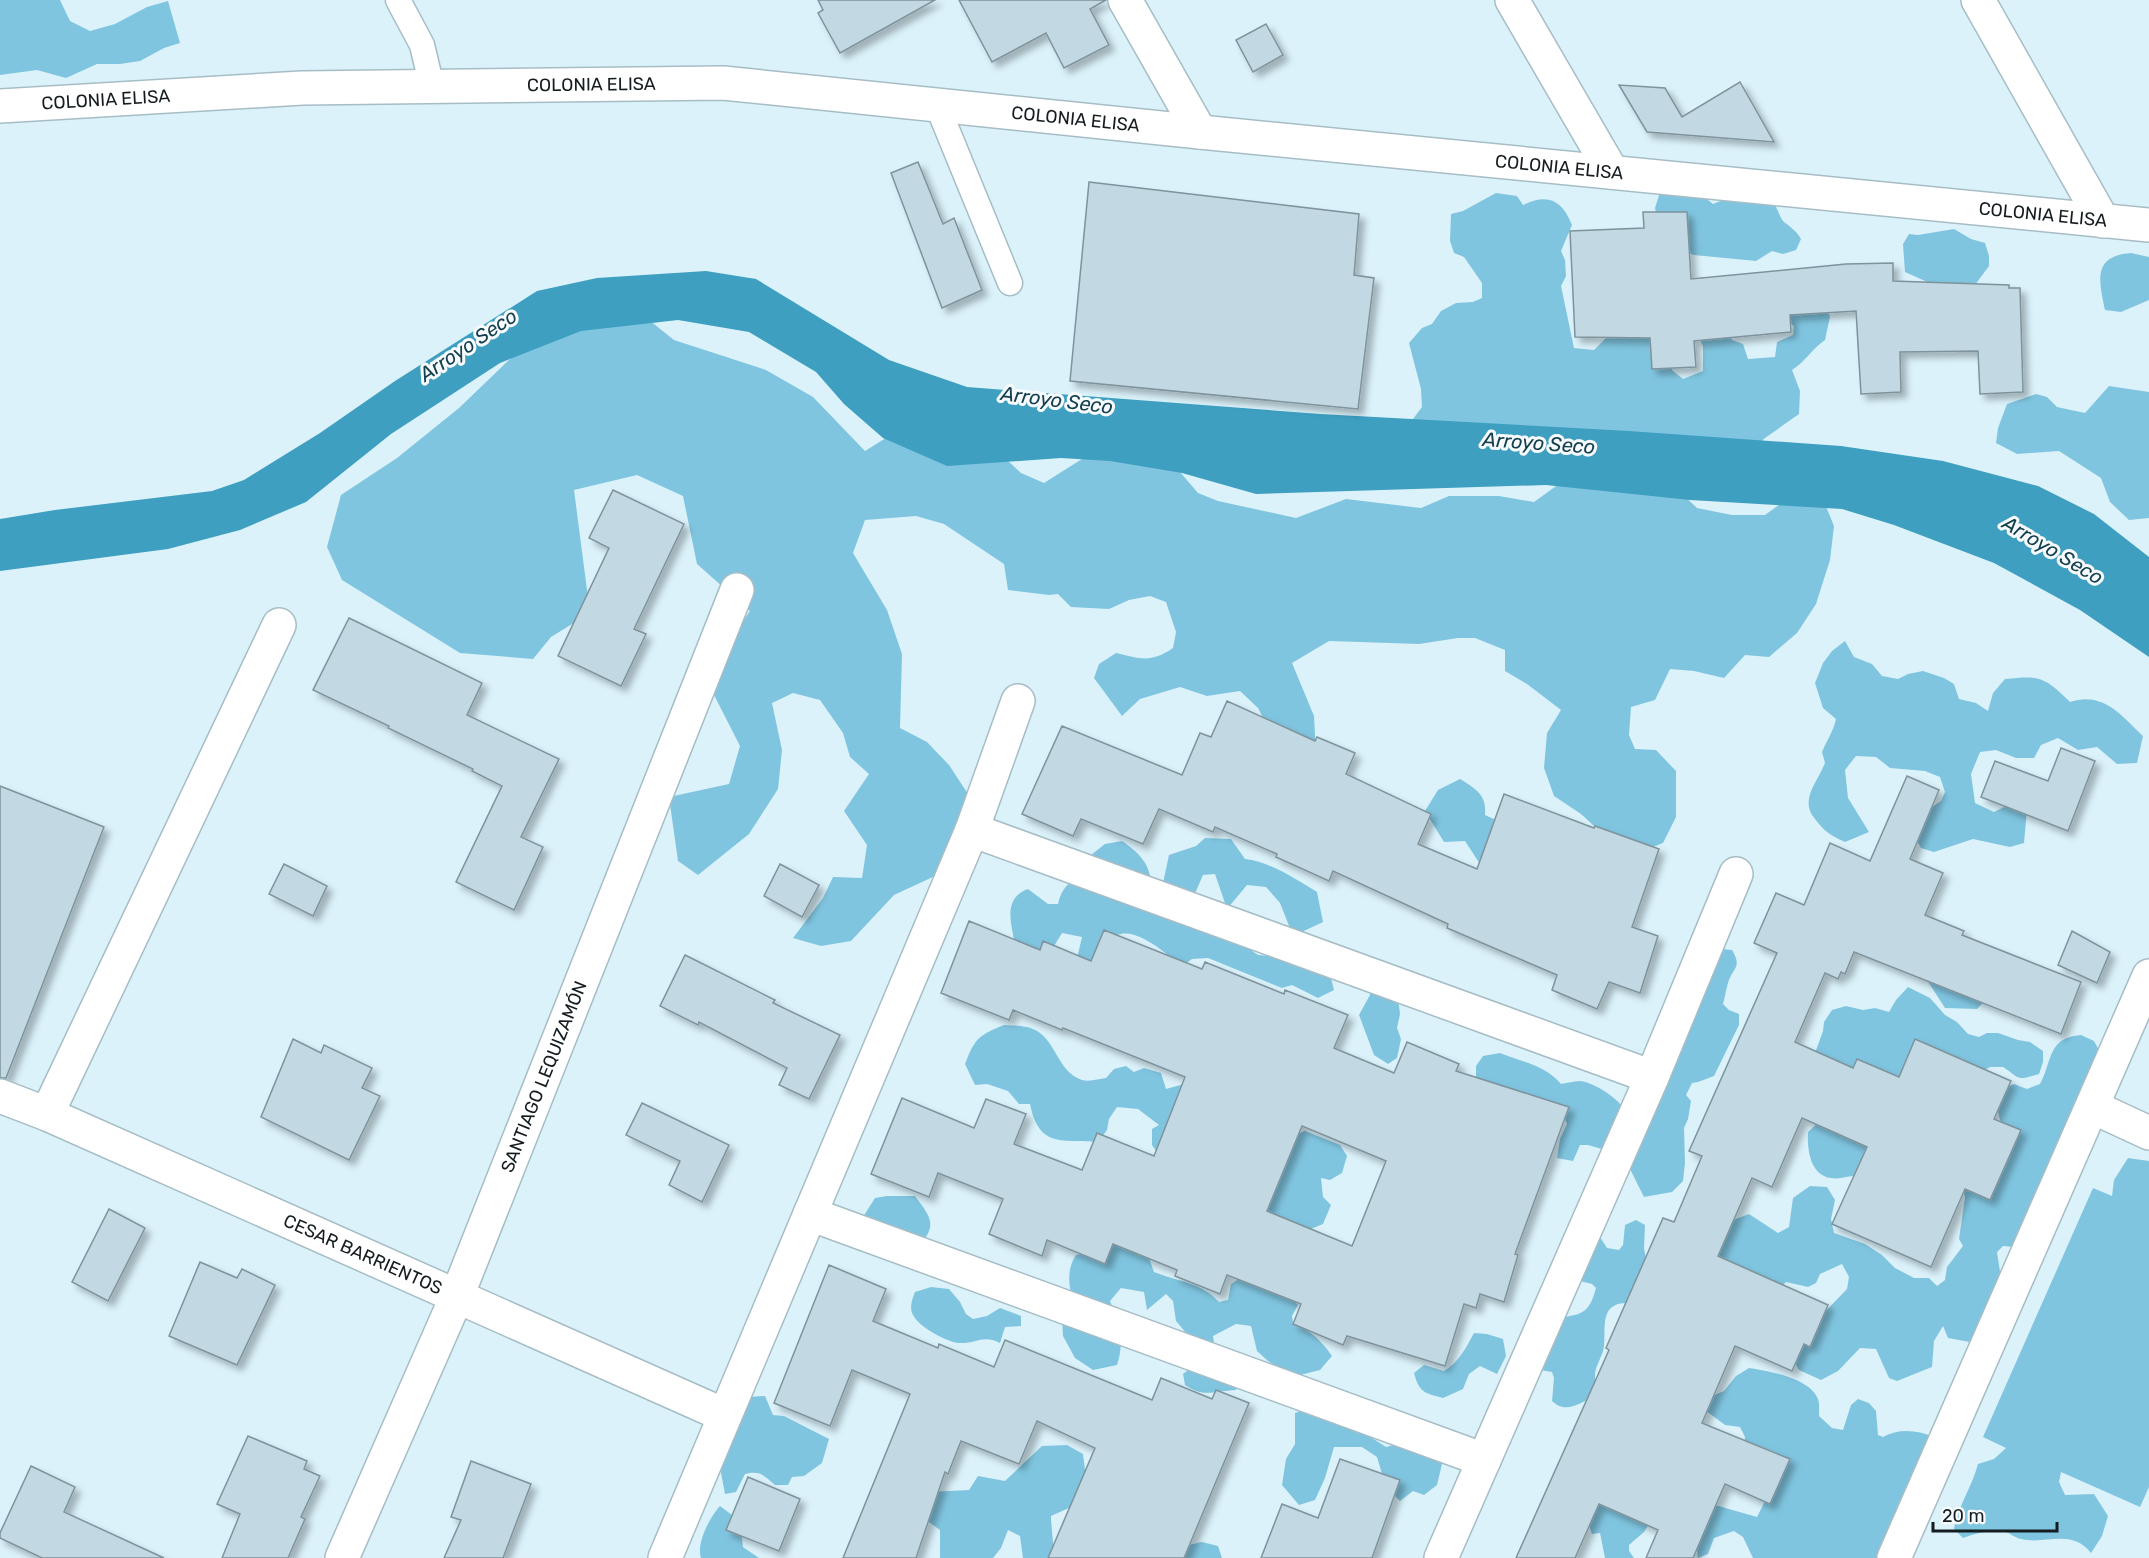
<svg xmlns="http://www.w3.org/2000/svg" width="2149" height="1558" viewBox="0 0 2149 1558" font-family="Rubik,sans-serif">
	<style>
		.green { fill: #80c5e0 }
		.water { fill: #3e9fc1 }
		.building { fill: #c2d8e2; stroke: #7e939c; stroke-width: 1.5; fill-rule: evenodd; filter: url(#shadow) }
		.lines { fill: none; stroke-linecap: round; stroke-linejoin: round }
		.lane-casing { stroke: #a7bdc6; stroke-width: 27 }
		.street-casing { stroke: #a7bdc6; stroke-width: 36 }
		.secondary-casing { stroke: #a7bdc6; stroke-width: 36 }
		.lane { stroke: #fff; stroke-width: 24 }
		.street { stroke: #fff; stroke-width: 33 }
		.secondary { stroke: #fff; stroke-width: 33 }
		.labels { text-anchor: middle; stroke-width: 6; stroke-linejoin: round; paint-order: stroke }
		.street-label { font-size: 18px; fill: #151d20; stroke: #f7fbfd }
		.water-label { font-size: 20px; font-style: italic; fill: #15404f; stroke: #f7fbfd }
	</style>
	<defs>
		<filter id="shadow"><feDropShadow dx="5.5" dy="5.5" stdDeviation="3" flood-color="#0004"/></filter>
	</defs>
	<rect width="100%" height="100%" fill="#dbf2fb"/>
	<g class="green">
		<polygon points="0,0 60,0 70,21 90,31 115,24 147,7 168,1 180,43 164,48 140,61 120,64 97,64 66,78 37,70 0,75"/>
		<path d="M1660 192 1703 196 1713 204 1728 198 1770 199C1778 207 1779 216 1783 221 1790 227 1796 230 1801 239L1796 250 1783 254 1772 251 1756 261 1694 255 1683 251 1658 222 1655 208Z"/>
		<path d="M1496 193 1517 196 1523 205C1548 193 1562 200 1572 225L1561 251 1565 260 1566 276 1561 286 1574 348 1594 350 1612 332 1645 325 1673 371 1683 379 1703 371V346L1698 336 1723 309 1732 340 1743 344 1748 359 1775 357 1777 342 1793 335 1794 326 1785 319V304L1821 295 1830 317 1825 340C1812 349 1805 362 1792 370L1800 391 1799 414 1765 438 1753 449 1404 431 1422 407 1421 389 1409 343 1422 328 1432 324 1441 311 1456 303 1473 302 1482 298V283L1464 257 1454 253 1450 241 1451 214 1463 211Z"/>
		<polygon points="1954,229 1971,239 1985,243 1989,256 1989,266 1972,289 1952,293 1905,272 1903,244 1909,234 1918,235"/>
		<path d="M2131 253 2149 257V300L2121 312 2105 310C2099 281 2092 256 2131 253Z"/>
		<path d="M639 312 674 340 766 370 813 397 865 451 897 431 994 448 1021 473 1044 483 1093 452 1174 465 1198 493 1218 501 1296 518 1346 499 1421 508 1449 496H1499L1534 502 1570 476 1678 490 1697 508 1732 515H1765L1787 499H1823L1834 526 1830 560 1816 604 1797 633 1769 657 1745 655 1724 678 1694 671 1670 669 1655 700 1631 707 1629 735 1635 749 1656 750 1676 771V817L1663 843 1640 852 1617 847 1581 814 1554 796 1544 768 1547 733 1561 710 1527 684 1505 671V650L1475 638H1458L1419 644 1329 641 1292 663 1314 716 1316 754 1269 730 1258 708 1240 691 1207 696 1180 687 1140 699 1122 716 1094 678 1099 664 1116 653C1141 659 1151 663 1173 648L1176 632 1166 602 1150 596 1129 600 1109 609 1071 607 1058 594 1049 595 1008 590 1004 564 944 524 916 516 865 520 853 553 887 610 902 654 900 728 927 742 949 765 970 797 935 876 894 895 851 941 821 946 793 938 823 898 833 877 862 878 867 845 844 811 869 774 850 757 843 733 820 700 793 693 772 703 782 750 778 789 749 834 698 875 678 861 669 797 729 784 740 746 712 691 733 636 750 611 697 564 683 496 637 475 574 490 590 613 551 637 533 659 460 653 342 580 327 547 341 495 397 458 459 408 535 335Z"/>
		<polygon points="2109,386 2149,392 2149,518 2129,520 2110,502 2101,478 2059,451 2017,454 1996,443 1998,428 2007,404 2036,394 2047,397 2057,407 2085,413"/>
		<path d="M1845 641 1854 657 1872 664 1882 676 1898 679 1908 674 1923 671 1944 678 1954 684 1959 699 1976 703 1988 711 1993 693 2005 679C2040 675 2045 677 2070 702 2103 691 2121 715 2143 736L2137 763 2117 764 2097 747 2078 750 2058 738 2041 745 2034 758H2016L1996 750 1980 752 1971 774 1975 803 1994 812 2014 802 2027 809 2024 843 2010 847 1973 839 1934 852 1921 848 1912 832 1916 818 1941 801 1945 792 1940 777 1925 771 1890 768 1876 757 1856 756 1845 770 1848 798 1869 832 1845 842C1830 835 1825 832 1815 819 1799 800 1817 783 1825 763L1822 752C1827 740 1833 732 1836 719L1823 708 1815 683 1823 663 1832 651Z"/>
		<path d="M1460 779C1476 789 1487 795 1485 815L1518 830 1480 864 1465 841 1444 842 1425 811 1438 790Z"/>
		<path d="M1205 838 1231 839 1245 859C1271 862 1295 879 1317 892L1323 922 1293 936 1280 903 1266 887 1247 885 1227 909 1215 874 1203 875 1193 898 1163 883 1169 855 1196 846Z"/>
		<path d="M1122 841C1138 852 1150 863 1151 883 1152 895 1149 905 1157 915L1182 921 1238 941 1258 955 1272 956 1329 970 1334 990 1318 998 1292 985 1282 988 1208 958 1192 959 1182 966C1166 954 1127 917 1109 942 1103 951 1099 963 1095 973L1075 967 1082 937 1062 933 1048 956 1016 950C1013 928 1000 899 1028 889L1048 904H1058C1063 881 1079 876 1098 866L1091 855 1105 844Z"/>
		<path d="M1722 949 1732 950C1743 968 1732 968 1728 983 1726 990 1725 997 1723 1004L1729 1010 1739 1014V1025L1714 1076 1698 1082 1692 1083 1686 1095 1691 1101 1688 1119 1684 1128 1685 1163 1683 1181 1672 1192 1644 1197 1630 1169 1632 1153 1652 1091 1668 1082 1667 1069 1696 1015 1694 998Z"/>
		<polygon points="1927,980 1993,992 1977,1009 1945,1008"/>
		<path d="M1908 987 1930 998 1945 1015 1957 1022 1968 1034 1979 1037 1987 1033H1998L2018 1040 2030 1042 2043 1051V1062L2039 1074C2015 1081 2021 1079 2003 1067H1990L1873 1133 1859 1176C1850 1175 1840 1180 1831 1178 1810 1175 1807 1149 1808 1132L1820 1121 1811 1064 1823 1031 1824 1022 1832 1010 1846 1006 1863 1010 1875 1008 1889 1012 1896 1000Z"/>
		<polygon points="1371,993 1398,998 1400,1014 1397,1028 1401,1039 1397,1058 1388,1064 1374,1055 1359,1015"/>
		<path d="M1004 1025C1013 1026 1025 1025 1033 1029 1057 1039 1056 1071 1082 1080 1089 1082 1099 1079 1106 1078L1114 1069 1126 1066 1134 1072 1144 1068 1161 1073 1166 1089 1184 1084 1291 1136 1305 1131 1340 1145 1347 1156 1342 1173 1330 1180 1321 1178 1323 1197 1331 1205 1323 1224 1301 1233 1156 1151 1152 1145V1129L1159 1125 1138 1109 1117 1107 1109 1119 1107 1130 1098 1142C1063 1139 1039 1149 1030 1104H1019L1008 1091 987 1084 975 1085 965 1064C975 1038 979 1035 1004 1025Z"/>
		<path d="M2081 1035 2094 1041 2099 1050 2058 1154 2052 1157 2048 1171 2014 1247 2003 1246 1997 1252 2001 1278 1985 1331 1970 1342 1948 1338 1943 1326 1934 1341 1932 1367 1897 1381 1889 1378 1876 1349 1860 1348 1838 1371 1821 1380 1799 1370 1792 1358 1820 1317 1847 1289 1849 1277 1842 1264 1820 1274 1816 1283 1808 1287 1786 1282 1774 1294 1717 1267C1721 1252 1718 1239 1723 1224L1749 1214 1778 1233 1789 1227 1793 1198 1810 1186 1827 1187 1835 1200 1831 1219 1834 1233 1865 1244 1882 1255 1895 1268 1914 1278H1929L1937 1286 1945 1280 1947 1267 1963 1246 1959 1239 1965 1198 1964 1192 2002 1128 1996 1103 1998 1091 2014 1084 2027 1089 2040 1084C2053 1060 2047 1038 2081 1035Z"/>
		<path d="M1500 1053C1522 1062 1545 1065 1561 1084 1567 1083 1575 1081 1581 1081 1597 1084 1615 1097 1625 1109L1609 1151 1588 1145H1580L1573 1161 1557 1158 1560 1139 1567 1124 1562 1111 1476 1080V1066L1483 1056Z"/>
		<path d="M2128 1158 2149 1161V1487L2140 1507 2061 1472 2059 1482 2065 1495 2094 1494 2108 1516 2102 1536 2091 1553C2071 1528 2046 1545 2021 1539 2015 1538 2010 1533 2004 1531 1992 1529 1974 1534 1963 1538L1954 1529C1958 1506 1972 1487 1978 1464L1994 1459 2006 1448 1983 1437 2093 1188 2112 1196 2114 1180Z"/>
		<path d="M887 1196H915C930 1216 939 1226 918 1246L863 1217 875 1198Z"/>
		<path d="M1636 1220 1645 1225 1644 1248 1647 1264 1627 1303C1599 1303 1606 1328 1604 1346 1603 1356 1596 1364 1595 1374 1595 1382 1595 1388 1593 1397 1578 1404 1566 1414 1552 1401L1554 1378 1552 1372 1540 1370 1564 1317C1586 1314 1590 1309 1596 1288L1592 1284 1580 1281 1593 1234 1600 1237 1607 1248 1619 1250 1623 1245 1625 1225Z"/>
		<path d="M1106 1240 1149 1258 1154 1272C1176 1281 1201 1282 1219 1302L1228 1300 1231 1284 1242 1277 1289 1295 1298 1305 1292 1316 1293 1323C1311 1331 1321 1340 1332 1356L1320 1370 1300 1375 1286 1372 1268 1361 1257 1351 1251 1326 1236 1324 1213 1336 1214 1343 1229 1354 1241 1377 1236 1390C1214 1391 1204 1398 1185 1385L1183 1374 1193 1366 1198 1347 1176 1321 1173 1301 1166 1294 1147 1310 1144 1292 1121 1288 1110 1301C1119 1323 1125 1341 1117 1365L1093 1370 1075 1358 1063 1336 1062 1318 1073 1300C1068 1285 1067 1268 1076 1255L1091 1252Z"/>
		<path d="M931 1287 949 1289 960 1302 966 1314 973 1319 987 1316 1000 1308 1021 1316V1326L1005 1327 1000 1343C983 1334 976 1344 959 1343 946 1342 918 1326 913 1315 909 1307 912 1300 915 1292Z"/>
		<path d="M1474 1333 1487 1334 1503 1339 1506 1356 1497 1374 1480 1366 1469 1374 1463 1389 1443 1398C1424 1393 1419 1392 1414 1373L1424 1365 1444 1371C1459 1362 1466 1348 1474 1333Z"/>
		<path d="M1749 1368C1769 1371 1808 1378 1817 1397 1820 1402 1819 1410 1819 1416L1832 1428 1843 1430 1851 1405 1858 1399 1869 1403 1876 1411 1878 1435 1883 1437C1899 1428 1917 1430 1934 1437L1879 1558H1753L1743 1537 1734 1531 1714 1538 1708 1554 1698 1558 1696 1543 1715 1505 1757 1517 1772 1487 1743 1450 1745 1437 1740 1427 1725 1425 1709 1413 1698 1409 1710 1397 1724 1391 1736 1376Z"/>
		<path d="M765 1396 773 1415 784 1416 829 1439 822 1463 804 1476 792 1477 788 1485H775C764 1476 761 1470 745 1474L736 1492 725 1494 719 1462 727 1440 740 1425 747 1397Z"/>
		<polygon points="1312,1407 1373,1425 1372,1438 1386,1447 1409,1441 1445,1451 1437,1485 1424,1495 1413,1491 1400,1501 1386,1487 1377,1457 1362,1447 1334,1447 1325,1478 1315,1500 1299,1505 1282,1485 1286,1459 1295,1444 1295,1413"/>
		<path d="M1067 1445 1083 1454 1087 1486 1080 1503 1051 1516C1051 1530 1055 1544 1052 1558H1023L1020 1536 1008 1530 1001 1548 993 1558H940V1530L922 1517 930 1492 969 1490 978 1476 1005 1481 1042 1446Z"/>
		<polygon points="1598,1500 1649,1524 1644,1532 1629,1545 1629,1551 1634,1558 1605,1558 1600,1533 1592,1534 1588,1522"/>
		<path d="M720 1506 740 1521 743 1547 759 1558H701C696 1543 710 1517 720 1506Z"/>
		<polygon points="1202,1542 1218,1546 1222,1558 1180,1558 1184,1546"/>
	</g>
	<polygon class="water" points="706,271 756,279 889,360 967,387 1320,414 1629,431 1841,446 1943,461 2038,486 2094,514 2149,557 2149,657 2080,610 1994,563 1894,525 1842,509 1690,500 1546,485 1256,494 1182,473 1110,461 1061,458 947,466 883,438 844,404 816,372 749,332 678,320 581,331 500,363 391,434 306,502 240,530 168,549 0,571 0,519 55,510 212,491 244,480 320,433 395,381 537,291 597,278"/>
	<g class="building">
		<polygon points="818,0 935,0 840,53 818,13 823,10"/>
		<polygon points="959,0 1106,0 1090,9 1109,45 1064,68 1046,33 992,62"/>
		<polygon points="1266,24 1283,55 1253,72 1236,40"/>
		<polygon points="1740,82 1774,142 1647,132 1619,85 1665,88 1682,117"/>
		<polygon points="918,162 943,224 954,218 982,290 942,308 891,173"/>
		<polygon points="1089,182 1359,214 1354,275 1374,278 1358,409 1070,381"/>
		<polygon points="1643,212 1687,212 1691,279 1846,264 1893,263 1893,281 2009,285 2009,288 2020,288 2023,392 1980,394 1978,351 1900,352 1901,392 1861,394 1856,311 1790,315 1791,332 1694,341 1696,367 1652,369 1650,338 1575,337 1570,231 1644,228"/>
		<polygon points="613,490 684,524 634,629 646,634 621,686 558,656 609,548 589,538"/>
		<polygon points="349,618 482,683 467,715 559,759 521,837 543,847 514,910 456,882 502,786 472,771 473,769 388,728 389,726 313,690"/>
		<polygon points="1227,701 1315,741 1317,737 1355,753 1346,774 1431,814 1418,844 1477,869 1504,794 1594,828 1595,826 1659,849 1632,927 1658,936 1640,993 1609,982 1597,1009 1552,990 1557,975 1447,928 1448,924 1333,871 1329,881 1276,857 1277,854 1215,827 1213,832 1159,809 1143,844 1081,819 1073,836 1022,814 1062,726 1182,775 1200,733 1211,737"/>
		<polygon points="2061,748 2095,761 2068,831 1981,797 1995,761 2048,781"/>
		<polygon points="1907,776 1939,790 1910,859 1943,873 1925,915 1964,931 1962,935 2081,982 2061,1034 1854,952 1845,974 1841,972 1838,979 1825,973 1795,1042 1853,1068 1857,1059 1899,1077 1915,1039 2011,1081 1994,1119 2021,1130 1990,1200 1965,1189 1931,1267 1832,1224 1867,1147 1802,1118 1772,1187 1752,1178 1718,1256 1828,1305 1810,1347 1804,1344 1792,1371 1735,1346 1702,1423 1790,1459 1770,1504 1725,1484 1693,1558 1646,1558 1658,1530 1599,1504 1575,1558 1516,1558 1609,1350 1606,1348 1663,1218 1674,1222 1702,1156 1689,1151 1777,953 1754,943 1776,893 1804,905 1830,843 1870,861"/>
		<polygon points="0,786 104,827 6,1078 0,1078"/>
		<polygon points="284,864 327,886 313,916 269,894"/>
		<polygon points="780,864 819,885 802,917 764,896"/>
		<path d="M969 921 1040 950 1043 941 1091 961 1104 930 1202 969 1205 962 1284 994 1285 990 1348 1015 1334 1048 1394 1073 1407 1042 1459 1064 1456 1071 1569 1107 1515 1254 1518 1255 1504 1302 1480 1294 1476 1308 1464 1304 1445 1366 1347 1336 1343 1345 1293 1324 1301 1304 1227 1275 1220 1294 1175 1276 1177 1270 1113 1244 1105 1264 1047 1240 1042 1256 989 1234 1003 1199 938 1173 929 1197 871 1174 902 1098 974 1128 986 1099 1026 1114 1014 1144 1082 1170 1097 1133 1154 1156 1185 1077 1063 1028 1062 1030 1013 1010 1009 1020 941 993ZM1302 1126 1386 1161 1352 1246 1267 1211Z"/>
		<polygon points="2072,931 2110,952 2097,983 2058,965"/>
		<polygon points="685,955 775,1000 773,1003 840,1035 809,1099 779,1085 787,1068 699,1022 698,1025 660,1006"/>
		<polygon points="293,1039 321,1053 324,1045 372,1068 362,1088 380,1096 349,1160 261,1117"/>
		<polygon points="642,1103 729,1145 702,1202 669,1185 680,1161 626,1135"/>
		<polygon points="109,1209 145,1228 108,1301 72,1282"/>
		<polygon points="200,1262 237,1278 242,1269 275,1285 237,1365 169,1336"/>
		<polygon points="829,1265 886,1289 873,1321 938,1348 939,1344 994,1367 1005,1340 1152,1400 1161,1378 1212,1399 1216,1390 1249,1403 1184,1558 1048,1558 1095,1448 1037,1421 1019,1464 961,1441 948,1474 945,1472 916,1558 843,1558 910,1394 852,1370 830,1426 774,1403"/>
		<polygon points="248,1436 307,1461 304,1469 320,1476 301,1517 305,1519 288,1558 222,1558 240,1514 217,1504"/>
		<polygon points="1340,1459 1400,1480 1372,1558 1261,1558 1282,1504 1318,1518"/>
		<polygon points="471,1461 531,1484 503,1558 444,1558 461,1520 451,1517"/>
		<polygon points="31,1466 75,1487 64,1512 164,1558 42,1558 0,1538 0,1533"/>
		<polygon points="748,1477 800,1499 779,1551 726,1530"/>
	</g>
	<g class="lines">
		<defs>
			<g id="lane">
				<polyline points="398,0 422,45 432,87"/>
				<polyline points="937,105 1010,283"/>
			</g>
			<g id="street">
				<polyline points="1125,0 1200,132"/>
				<polyline points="1512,0 1612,172"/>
				<polyline points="1978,0 2103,221"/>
				<polyline points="972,830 1652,1077"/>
				<path id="s1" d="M0 1096 47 1114 724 1415"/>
				<polyline points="2093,1107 2149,1133"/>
				<polyline points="47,1114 279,625"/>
				<polyline points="810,1214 1484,1460"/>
				<path id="s2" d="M342 1558 457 1296 737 590"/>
				<polyline points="665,1558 972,830 1018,701"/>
				<polyline points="1441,1558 1652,1077 1736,874"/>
				<polyline points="1894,1558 2149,976"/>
			</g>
			<g id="secondary">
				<path id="s3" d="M0 106 302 88 723 83 1200 132 2149 225"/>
			</g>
		</defs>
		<use href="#lane" class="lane-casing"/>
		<use href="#street" class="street-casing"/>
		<use href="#secondary" class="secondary-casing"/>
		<use href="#lane" class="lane"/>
		<use href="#street" class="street"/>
		<use href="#secondary" class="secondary"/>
	</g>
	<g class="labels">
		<g class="street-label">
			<text dy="6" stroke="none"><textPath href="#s3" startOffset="592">COLONIA ELISA</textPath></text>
			<text dy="6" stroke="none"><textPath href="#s3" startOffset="106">COLONIA ELISA</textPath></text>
			<text dy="6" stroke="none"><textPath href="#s3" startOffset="1078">COLONIA ELISA</textPath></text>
			<text dy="6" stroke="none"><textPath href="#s3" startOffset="1564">COLONIA ELISA</textPath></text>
			<text dy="6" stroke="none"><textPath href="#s3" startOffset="2050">COLONIA ELISA</textPath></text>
			<text dy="6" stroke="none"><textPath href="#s2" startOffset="522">SANTIAGO LEQUIZAMÓN</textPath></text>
			<text dy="6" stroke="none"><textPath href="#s1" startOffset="396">CESAR BARRIENTOS</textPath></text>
		</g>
		<g class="water-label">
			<text transform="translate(468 345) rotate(-34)" y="7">Arroyo Seco</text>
			<text transform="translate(1057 400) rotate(7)" y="7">Arroyo Seco</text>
			<text transform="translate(1539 443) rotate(4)" y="7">Arroyo Seco</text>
			<text transform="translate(2053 550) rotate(31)" y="7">Arroyo Seco</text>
		</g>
	</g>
	<path d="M1933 1522v9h124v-9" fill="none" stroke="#151d20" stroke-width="3"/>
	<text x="1942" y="1522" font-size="18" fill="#151d20" stroke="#f7fbfd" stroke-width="4.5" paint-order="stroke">20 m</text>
</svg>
